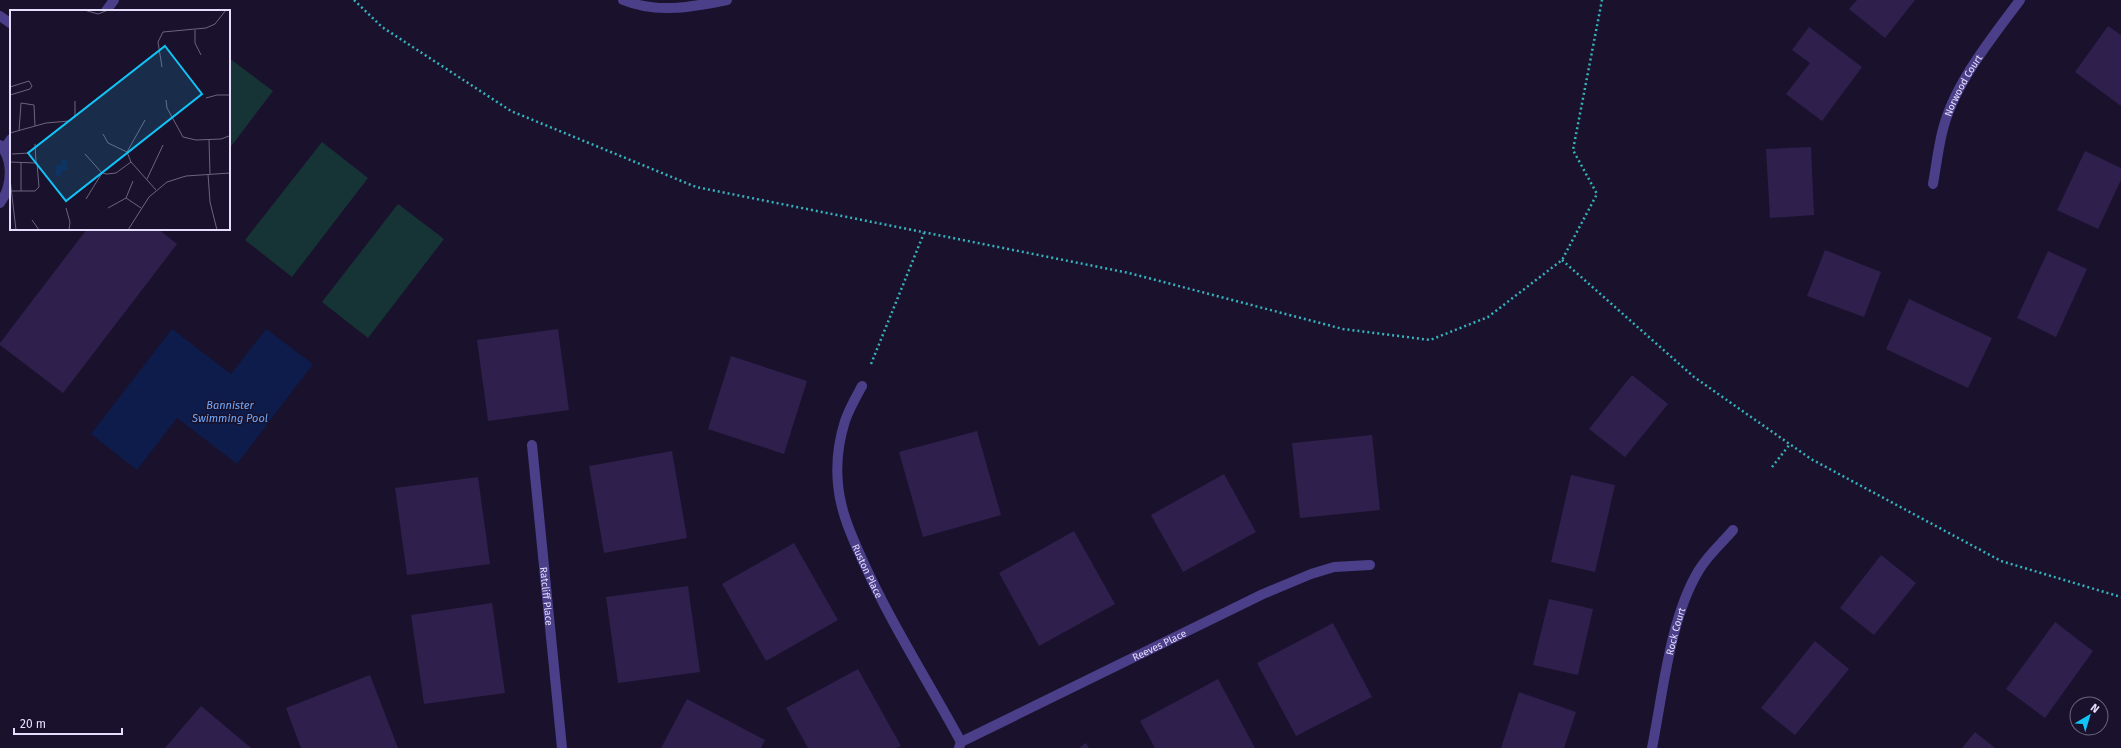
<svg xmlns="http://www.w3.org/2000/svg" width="2121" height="748" viewBox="0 0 2121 748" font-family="'Fira Sans',sans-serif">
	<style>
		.green { fill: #163336 }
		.water { fill: #0d1c4a }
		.building { fill: #2e1f4c }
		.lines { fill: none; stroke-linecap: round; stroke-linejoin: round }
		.path { stroke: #35b2bb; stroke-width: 2.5; stroke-dasharray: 2 3; stroke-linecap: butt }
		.minor { stroke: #4b3f89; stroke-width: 10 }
		.labels { text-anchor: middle; stroke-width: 3; stroke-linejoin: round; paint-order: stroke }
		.street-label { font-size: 10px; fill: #e6defe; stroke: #1a122c }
		.water-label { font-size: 11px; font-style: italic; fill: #70a9fb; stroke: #1a122c }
		.inset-road { fill: none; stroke: #6c6480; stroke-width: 1 }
		.view { fill: #11c4f8; fill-opacity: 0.15; stroke: #11c4f8; stroke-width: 2 }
		.inset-edge { fill: none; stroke: #e6defe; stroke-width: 2 }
	</style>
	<rect width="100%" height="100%" fill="#1a122c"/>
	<g class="green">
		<polygon points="229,58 273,91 229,149"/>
		<polygon points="322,142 368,178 292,277 245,240"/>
		<polygon points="398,204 444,239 368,338 322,302"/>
	</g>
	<polygon class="water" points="172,329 231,374 266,329 313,364 237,464 177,418 137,470 91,434"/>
	<g class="building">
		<polygon points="1857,0 1915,0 1885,38 1849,9"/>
		<polygon points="2108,26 2121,35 2121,106 2075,72"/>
		<polygon points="1809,27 1862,67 1822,121 1786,94 1810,63 1792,50"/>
		<polygon points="1811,147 1814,215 1770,218 1766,149"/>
		<polygon points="2085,151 2121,168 2121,180 2098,229 2057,210"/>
		<polygon points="87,229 158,229 177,244 63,393 0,345 0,343"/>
		<polygon points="1825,250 1881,272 1864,317 1807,296"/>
		<polygon points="2048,251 2087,269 2056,337 2017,318"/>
		<polygon points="1909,299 1992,338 1968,388 1886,349"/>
		<polygon points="558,329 569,410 488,421 477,340"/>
		<polygon points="731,356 807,381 784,454 708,429"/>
		<polygon points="1632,375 1668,404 1625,457 1589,429"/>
		<polygon points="977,431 1001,515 923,537 899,452"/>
		<polygon points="1372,435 1380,510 1300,518 1292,443"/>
		<polygon points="672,451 687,538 604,553 589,466"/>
		<polygon points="1224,474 1256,532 1183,572 1151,515"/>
		<polygon points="1571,475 1615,485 1595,572 1551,562"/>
		<polygon points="478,477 490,564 407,575 395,488"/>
		<polygon points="1074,531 1115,604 1039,646 999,573"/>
		<polygon points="794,543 838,620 766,661 722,584"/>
		<polygon points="1881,555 1916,583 1874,635 1840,608"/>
		<polygon points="688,586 700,672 618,683 606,597"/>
		<polygon points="1549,599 1593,609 1578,675 1533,665"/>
		<polygon points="492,603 505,693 424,704 411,615"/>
		<polygon points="2055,622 2093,651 2045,718 2006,689"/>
		<polygon points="1333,623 1372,697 1296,736 1257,663"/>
		<polygon points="1815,641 1849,669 1795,735 1761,708"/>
		<polygon points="858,669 901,746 896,748 808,748 786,708"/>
		<polygon points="370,675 398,748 301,748 286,708"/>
		<polygon points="1218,679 1255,748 1155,748 1140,721"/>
		<polygon points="1519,692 1576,712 1564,748 1501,748"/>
		<polygon points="687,699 765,740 761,748 661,748"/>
		<polygon points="201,706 251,748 165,748"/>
		<polygon points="1975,732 1995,748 1962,748"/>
		<polygon points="1086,743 1089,748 1079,748"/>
	</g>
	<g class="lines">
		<g class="path">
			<polyline points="354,0 382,27 511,111 696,187 1129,273 1343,329 1430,340 1488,317 1562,260 1597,194 1573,150 1602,0"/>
			<polyline points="1562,260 1694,377 1811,459 2001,561 2121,597"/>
			<polyline points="871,364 924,233"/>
			<polyline points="1772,467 1790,444"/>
		</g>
		<g class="minor">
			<path d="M623 0C657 14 692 7 727 0"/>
			<polyline points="106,11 114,0"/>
			<polyline points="0,16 10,23"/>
			<path d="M0 145C14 160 12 187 0 203"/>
			<polyline points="4,149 11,139"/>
			<path id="s1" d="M1933 184C1936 167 1938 150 1942 133 1953 85 1991 39 2020 0"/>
			<path id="s2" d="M862 386C856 397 849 409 845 421 839 440 836 464 838 484 840 510 851 535 862 559 890 622 928 681 961 742"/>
			<path id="s3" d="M532 445 562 748"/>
			<path id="s4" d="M959 748 961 742 1263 594 1311 574 1334 567 1370 565"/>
			<path id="s5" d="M1652 748C1663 693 1670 617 1699 570 1708 555 1722 543 1733 530"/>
		</g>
	</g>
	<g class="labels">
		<g class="street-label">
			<text dy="4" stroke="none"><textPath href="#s1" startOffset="104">Norwood Court</textPath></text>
			<text dy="4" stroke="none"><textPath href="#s2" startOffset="195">Ruston Place</textPath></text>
			<text dy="4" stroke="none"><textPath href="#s3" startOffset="152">Ratcliff Place</textPath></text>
			<text dy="4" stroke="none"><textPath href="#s5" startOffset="119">Rock Court</textPath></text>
			<text dy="4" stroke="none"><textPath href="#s4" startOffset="227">Reeves Place</textPath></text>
		</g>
		<g class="water-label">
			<text x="230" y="409">Bannister<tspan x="230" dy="13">Swimming Pool</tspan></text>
		</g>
	</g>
	<g transform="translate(10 10)">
		<rect width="220" height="220" fill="#1a122c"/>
		<path d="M52 150H57V160L51 161V166H46V155H52Z" fill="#0d1c4a"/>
		<path class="inset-road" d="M74 0 88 4 98 0M185 20V33L191 45M152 57 148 32 153 22 196 18 205 14 216 0M0 77 19 71 22 76 20 79 0 85M196 88 207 85H220M156 90 157 98 173 127 186 130 211 129 219 126M135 110 117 142 121 152 146 180M9 121 11 93 24 95 25 116M0 123 36 113 59 111 65 106V91M93 124 98 133 117 142M199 130 200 164M25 134 26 152M2 144 20 143M75 144 92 163 97 164 106 163 121 152M0 152 27 153 29 177 25 181H1M11 152V181M198 164 200 192 207 220M0 169 6 220M137 169 153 135M116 188 131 198M76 189 92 163M56 198 60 212 59 220M98 198 116 188 123 171M22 210 29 220M118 220 139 187 157 172 176 166 220 163"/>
		<path class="view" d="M155 36 192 84 56 191 18 143Z"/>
		<rect width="220" height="220" class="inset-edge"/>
	</g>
	<g transform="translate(2089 716) rotate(38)"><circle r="19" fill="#1a122c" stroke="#6c6480"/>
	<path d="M0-3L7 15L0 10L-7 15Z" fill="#11c4f8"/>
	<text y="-6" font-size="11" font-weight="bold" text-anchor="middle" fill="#e6defe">N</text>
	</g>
	<path d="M14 728v6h108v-6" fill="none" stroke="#e6defe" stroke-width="2"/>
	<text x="20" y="728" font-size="12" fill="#e6defe" stroke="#1a122c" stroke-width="3" paint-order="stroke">20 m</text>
</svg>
